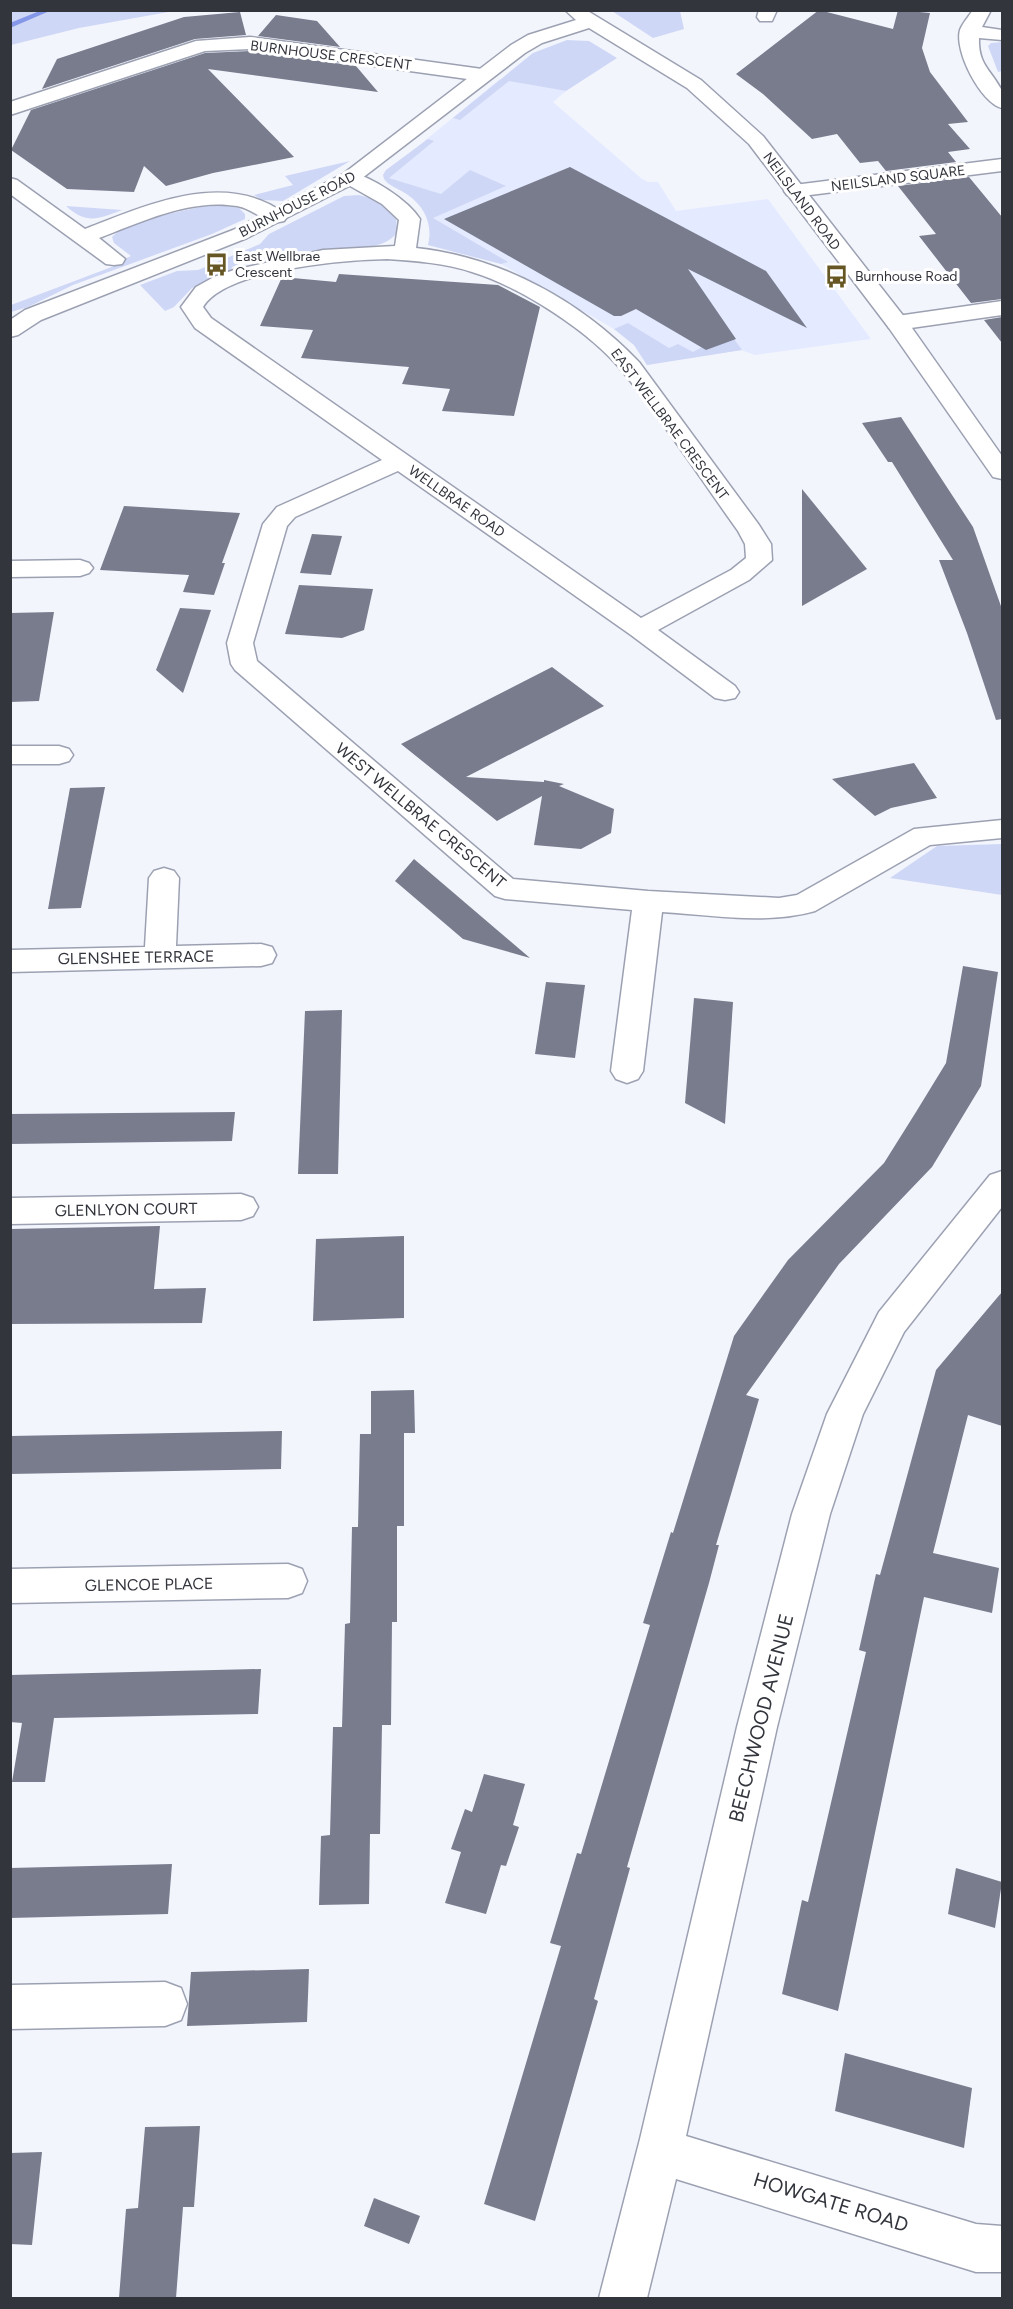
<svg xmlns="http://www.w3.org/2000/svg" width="1013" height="2309" viewBox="0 0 1013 2309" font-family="Figtree,sans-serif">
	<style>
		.built { fill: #e4eaff }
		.green { fill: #cfd7f6 }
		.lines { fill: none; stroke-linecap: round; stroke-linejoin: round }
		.stream { fill: #8597e9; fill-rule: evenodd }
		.building { fill: #787c8d }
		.minor-casing { stroke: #9ca1b2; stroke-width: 3 }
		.tertiary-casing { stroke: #9ca1b2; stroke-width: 3 }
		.minor { fill: #fff; fill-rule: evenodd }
		.tertiary { fill: #fff; fill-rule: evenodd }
		.labels { text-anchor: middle; stroke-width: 6; stroke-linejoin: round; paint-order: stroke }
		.far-street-label { font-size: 14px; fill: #33353d; stroke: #fff }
		.far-poi-label { font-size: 14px; fill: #33353d; stroke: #fff; text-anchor: start }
		.street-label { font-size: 16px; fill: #33353d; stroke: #fff }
		.near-street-label { font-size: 20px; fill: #33353d; stroke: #fff }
	</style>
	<rect width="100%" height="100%" fill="#f3f5fd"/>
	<polygon class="built" points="500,79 566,91 553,102 642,179 648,182 658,182 676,211 768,199 871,339 755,355 741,350 647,365 634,345 614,329 501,264 428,245 431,233 424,209 408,194 387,183 383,175"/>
	<g class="green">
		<polygon points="10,11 11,10 174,11 79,28 11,45"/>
		<polygon points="612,11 680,11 684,29 653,38"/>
		<polygon points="567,40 589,41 617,58 566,91 509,81 460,120 453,118 533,53"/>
		<polygon points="1002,42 1002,71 998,72 988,46 991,43"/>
		<path d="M428 139 434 141 389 178 441 194 470 170 506 186 433 218 508 262 501 264 428 245C433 225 425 207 408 195 400 189 390 187 384 179L383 175 386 170Z"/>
		<polygon points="350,161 283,201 262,200 254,195 293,185 285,176"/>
		<path d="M359 195 377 200 396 215 397 232C386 253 330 250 306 253 281 248 255 259 232 267L231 273 192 288 174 307 165 311 140 285 177 271 198 270 260 244 269 234 344 196Z"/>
		<path d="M215 204 239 208 245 214V219L212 234 73 285 28 307 11 312V305L117 265 116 263 131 256 114 243 112 237C126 220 192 209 215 204Z"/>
		<path d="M66 206 122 210C98 219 87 225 66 206Z"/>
		<polygon points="628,323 669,348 678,344 693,352 724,335 731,335 742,350 647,365 634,345 614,329"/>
		<polygon points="1002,844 1002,895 890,878 937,846"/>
	</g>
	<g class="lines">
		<polygon class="stream" points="42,10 52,10 10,28 10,23"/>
	</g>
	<g class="building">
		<polygon points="819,10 893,29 898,10 930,13 922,48 930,72 968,122 948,124 970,149 948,152 956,162 886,171 878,161 860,163 837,134 812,139 763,94 736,74"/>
		<polygon points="240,12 246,35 195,39 42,89 57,59 184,17"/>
		<polygon points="276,15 317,21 340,47 258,36"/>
		<polygon points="250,51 356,66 378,92 208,69 294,157 213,173 166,186 144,166 134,192 67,189 11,150 31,110 205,53"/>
		<polygon points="570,167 766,271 807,328 688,269 736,339 706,350 636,309 621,316 614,316 444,219"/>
		<polygon points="969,177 1002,217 1002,299 971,303 919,236 936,234 898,186"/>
		<polygon points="339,274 498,285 540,307 514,416 442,411 450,389 402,384 409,367 301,358 313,330 260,326 282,277 336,282"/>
		<polygon points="1002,317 1002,343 984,320"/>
		<polygon points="901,417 973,527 1002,609 1002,719 996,720 967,633 939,560 953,560 892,462 888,462 862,423"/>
		<polygon points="802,489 867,569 802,606"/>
		<polygon points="124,506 240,513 222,563 225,563 214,595 183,592 189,575 100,570"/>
		<polygon points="312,534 342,536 331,575 300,573"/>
		<polygon points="299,585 373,589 364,630 342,638 285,634"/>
		<polygon points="180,608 211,610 183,693 156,670"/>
		<polygon points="54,612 39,701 10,702 10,613"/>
		<polygon points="552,667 604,706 466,777 544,782 544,780 564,784 559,786 614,809 611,833 581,849 534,845 542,796 497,821 401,744"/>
		<polygon points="914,763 937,798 891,808 875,816 832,779"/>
		<polygon points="105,787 81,908 48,909 70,788"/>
		<polygon points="414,859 530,958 463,939 395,881"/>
		<polygon points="963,966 998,972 981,1086 932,1167 839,1264 746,1395 759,1399 716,1545 719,1545 709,1583 627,1867 630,1868 594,1999 598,2001 535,2221 484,2204 561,1946 550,1943 577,1853 581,1854 650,1625 643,1623 671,1532 673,1533 734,1336 788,1260 884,1163 916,1112 946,1063"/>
		<polygon points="546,982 585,985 575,1058 535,1054"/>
		<polygon points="694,998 733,1002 725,1124 685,1103"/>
		<polygon points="342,1010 338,1174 298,1174 305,1011"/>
		<polygon points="235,1112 232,1141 10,1144 10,1114"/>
		<polygon points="160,1226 154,1289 206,1288 202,1323 10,1324 10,1229"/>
		<polygon points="404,1236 404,1318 313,1321 316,1239"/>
		<polygon points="1002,1292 1002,1426 968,1415 933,1553 999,1568 992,1613 924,1597 838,2011 782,1994 802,1900 808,1902 866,1652 859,1650 876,1574 880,1575 936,1370"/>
		<polygon points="414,1390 415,1433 404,1433 404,1526 397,1526 397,1622 392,1622 391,1725 382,1725 380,1834 370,1834 369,1904 319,1905 321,1836 330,1835 333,1727 342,1727 345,1624 350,1623 352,1527 358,1527 360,1434 371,1434 371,1391"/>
		<polygon points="282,1431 281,1469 10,1474 10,1436"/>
		<polygon points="261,1669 258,1714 54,1718 45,1782 12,1782 22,1723 10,1722 10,1675"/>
		<polygon points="484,1774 525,1784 513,1825 519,1827 506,1866 501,1865 486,1914 445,1903 461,1852 451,1849 465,1809 472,1812"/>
		<polygon points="172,1864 168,1914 10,1918 10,1868"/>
		<polygon points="956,1868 1002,1882 995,1928 948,1914"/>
		<polygon points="309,1969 307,2022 187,2026 191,1972"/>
		<polygon points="845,2053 972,2088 964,2148 835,2111"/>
		<polygon points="200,2126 194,2207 183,2207 176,2298 119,2298 126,2209 138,2208 145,2127"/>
		<polygon points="42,2152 32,2245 10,2244 10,2153"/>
		<polygon points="374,2198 420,2216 409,2244 364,2226"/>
	</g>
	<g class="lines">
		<defs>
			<g id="minor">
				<polygon points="759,10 777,10 772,21 760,21 757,17"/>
				<path d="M973 10H991L982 27 1002 30V40L979 38C978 64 990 69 1001 89 1004 94 1002 102 1002 108 981 103 954 51 960 30 962 24 969 16 973 10Z"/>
				<polygon points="250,37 482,69 489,71 492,75 489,79 482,81 250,49 205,51 10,115 10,102 196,41"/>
				<polygon points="1002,159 1002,171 794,197 787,195 784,191 787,187 794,185"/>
				<path d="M350 172C372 177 408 200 420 219L416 248C501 257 581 301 639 362L759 525 771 544 772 560 749 580 658 630 735 686 739 692 735 698 725 700 715 698 631 635 398 471 295 517 287 526 253 643 257 661 513 879 648 891 779 898 797 895 914 829 1002 820V838L930 845 815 911C766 925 711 915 662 912L643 1071 638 1079 627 1083 616 1079 611 1071 632 910 505 899 495 896 235 670 231 664 227 643 263 524 277 507 382 460 195 328 181 307 196 287 214 277 234 270 323 250 395 246 399 220 382 204 343 182 340 178 343 174ZM387 259C416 261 445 263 472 272 521 287 591 332 623 372 664 422 700 478 738 531L745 544 746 558 731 570 641 618 211 318 203 307C226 269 345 260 387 259Z"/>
				<path d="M10 178 17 180 85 229C140 208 211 175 269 204 276 208 283 211 287 217L284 221C266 226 255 209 237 206 191 198 141 222 99 238L125 259 122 264 114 265 106 264 10 194Z"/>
				<polygon points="1002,301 1002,315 897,330 889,328 886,323 889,318 897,316"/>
				<polygon points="80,560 89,563 93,568 89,573 80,576 10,577 10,561"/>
				<polygon points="10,746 59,746 69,749 73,755 69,761 59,764 10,764"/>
				<polygon points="164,868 174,871 179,878 176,946 261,944 272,947 276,955 272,963 261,966 10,972 10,950 145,947 149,878 154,871"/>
				<polygon points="1002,1171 1002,1207 904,1332 863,1414 830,1514 777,1727 686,2136 976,2224 1002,2226 1002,2272 976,2272 676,2179 647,2298 599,2298 640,2139 737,1727 792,1514 827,1414 879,1312 990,1175"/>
				<polygon points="241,1194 253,1198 258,1207 253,1216 241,1220 10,1224 10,1198"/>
				<polygon points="288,1564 302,1569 307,1581 302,1593 288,1598 10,1603 10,1569"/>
				<polygon points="165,1982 181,1988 187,2004 181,2020 165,2026 10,2029 10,1985"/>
			</g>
			<polygon id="tertiary" points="565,10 586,10 701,80 763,136 905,318 1002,456 1002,479 993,477 889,328 749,144 687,88 589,28 542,43 525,53 357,182 247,238 41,320 18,335 10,337 10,320 25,310 233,230 343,174 511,45 528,35 576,20"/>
		</defs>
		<use href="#minor" class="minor-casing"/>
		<use href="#tertiary" class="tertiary-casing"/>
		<use href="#minor" class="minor"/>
		<use href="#tertiary" class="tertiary"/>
	</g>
	<defs>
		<symbol id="bus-bare" viewBox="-9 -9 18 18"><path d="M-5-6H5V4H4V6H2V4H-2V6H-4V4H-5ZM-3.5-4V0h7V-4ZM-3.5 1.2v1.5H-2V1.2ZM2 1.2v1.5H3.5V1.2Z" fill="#655623" stroke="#fff" stroke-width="2.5" paint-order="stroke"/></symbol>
	</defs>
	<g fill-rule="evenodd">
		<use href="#bus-bare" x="200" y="248" width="33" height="33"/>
		<use href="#bus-bare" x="820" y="260" width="33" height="33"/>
	</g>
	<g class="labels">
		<g class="far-street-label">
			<text transform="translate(331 55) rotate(7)" y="5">BURNHOUSE CRESCENT</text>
			<text transform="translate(898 178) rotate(-7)" y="5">NEILSLAND SQUARE</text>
			<text transform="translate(802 201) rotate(53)" y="5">NEILSLAND ROAD</text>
			<text transform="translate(297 204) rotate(-27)" y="5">BURNHOUSE ROAD</text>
			<text transform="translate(670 424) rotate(53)" y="5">EAST WELLBRAE CRESCENT</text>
			<text transform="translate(457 501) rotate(35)" y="5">WELLBRAE ROAD</text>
		</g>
		<g class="far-poi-label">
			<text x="235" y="261">East Wellbrae<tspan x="235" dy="16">Crescent</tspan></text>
			<text x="855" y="281">Burnhouse Road</text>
		</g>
		<g class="street-label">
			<text transform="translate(421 815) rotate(40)" y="6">WEST WELLBRAE CRESCENT</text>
			<text transform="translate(136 957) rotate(-1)" y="6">GLENSHEE TERRACE</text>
			<text transform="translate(126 1209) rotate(-1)" y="6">GLENLYON COURT</text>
			<text transform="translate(149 1584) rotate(-1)" y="6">GLENCOE PLACE</text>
		</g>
		<g class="near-street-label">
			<text transform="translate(761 1718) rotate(-76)" y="7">BEECHWOOD AVENUE</text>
			<text transform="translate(831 2202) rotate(17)" y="7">HOWGATE ROAD</text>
		</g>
	</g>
	<rect width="1013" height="2309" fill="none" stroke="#33353d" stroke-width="24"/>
</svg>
